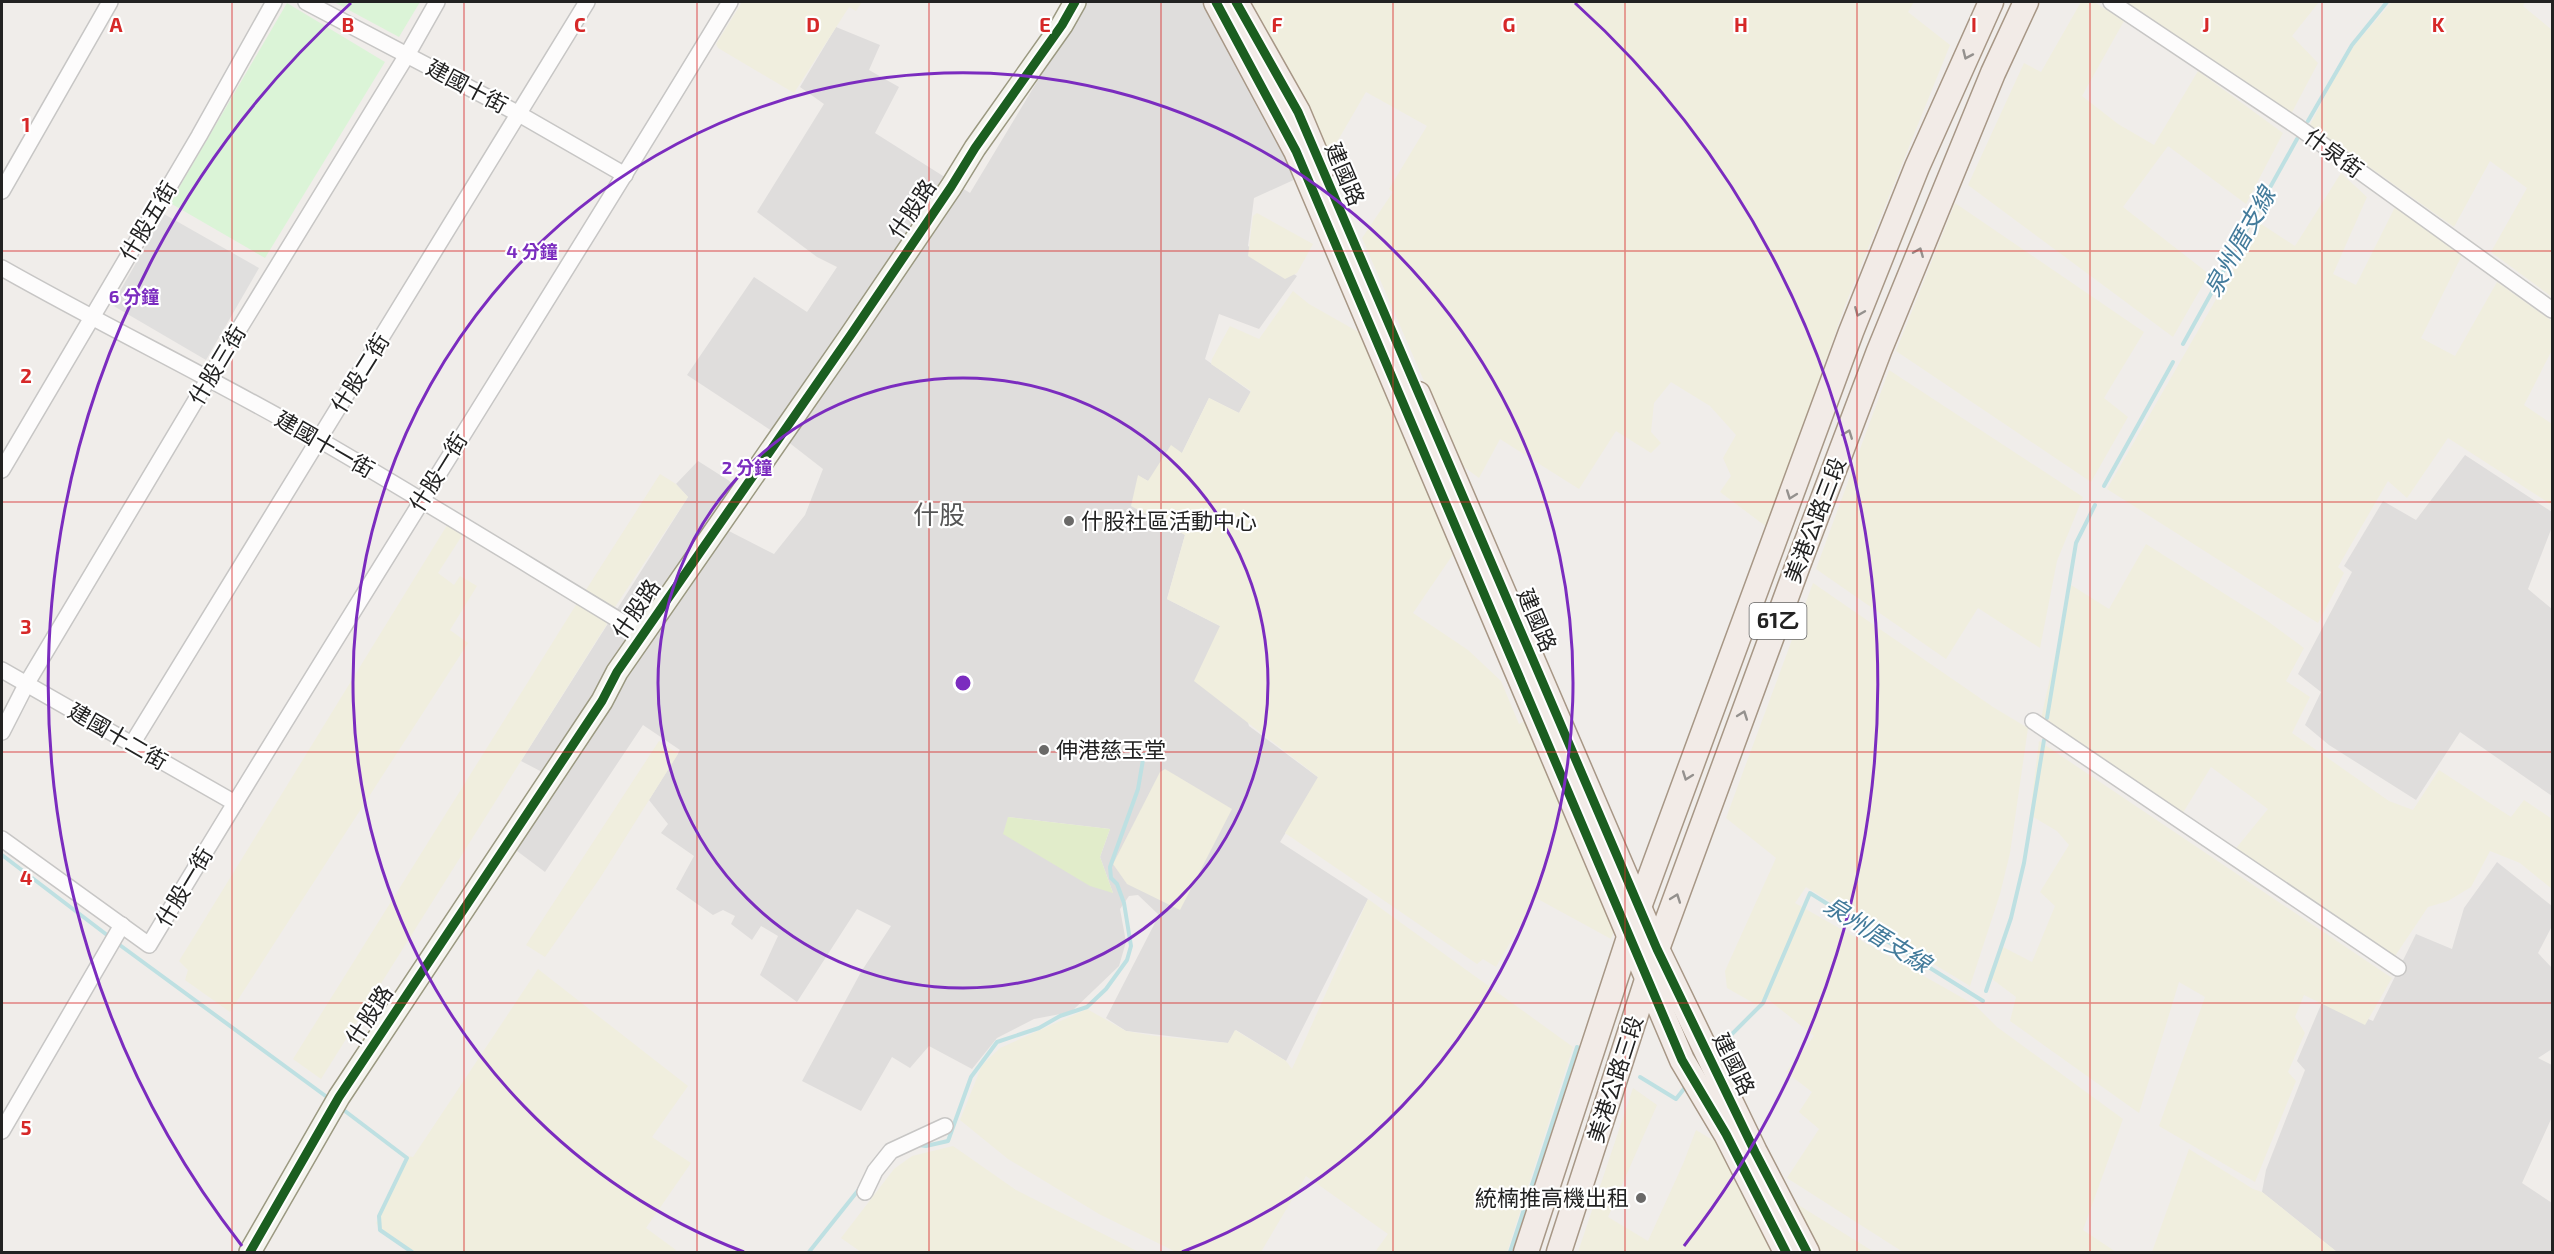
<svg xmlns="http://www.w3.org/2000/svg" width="2554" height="1254" viewBox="0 0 2554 1254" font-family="'Exo 2','Noto Sans TC',sans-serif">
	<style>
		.residential { fill: #dfdddc; fill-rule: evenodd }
		.farmland { fill: #f0eede }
		.grass { fill: #e1ecca }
		.park { fill: #dbf4d7 }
		.parking { fill: #e0dfde }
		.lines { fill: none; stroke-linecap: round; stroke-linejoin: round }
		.stream { stroke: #bee0e2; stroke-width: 4 }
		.street-casing { stroke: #c7c6c5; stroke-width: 18 }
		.secondary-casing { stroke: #9b9981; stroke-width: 24 }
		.primary-casing { stroke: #a79786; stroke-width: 27 }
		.street { stroke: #fdfcfc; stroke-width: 15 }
		.secondary { stroke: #f4f3ed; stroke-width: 21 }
		.primary { stroke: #f2ebe7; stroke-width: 24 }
		.cycleway-casing { stroke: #fff; stroke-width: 13 }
		.cycleway { stroke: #1b5e20; stroke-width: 9 }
		.oneway { stroke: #94918e }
		.grid { fill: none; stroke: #d62828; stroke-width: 1.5; stroke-opacity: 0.55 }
		.ring { fill: none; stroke: #7b2cbf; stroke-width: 3 }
		.poi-dot { fill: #6a6968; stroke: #fff; stroke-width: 2 }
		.labels { text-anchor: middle; stroke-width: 4.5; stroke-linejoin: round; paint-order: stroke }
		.shield { fill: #fff; stroke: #646464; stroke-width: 1.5 }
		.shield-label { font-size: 21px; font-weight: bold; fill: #222 }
		.street-label { font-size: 22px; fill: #222; stroke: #fff }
		.poi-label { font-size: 22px; fill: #222; stroke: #fff; text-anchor: start }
		.water-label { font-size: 24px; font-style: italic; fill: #437b9b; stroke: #fff }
		.quarter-label { font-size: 26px; fill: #555; stroke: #fff }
		.grid-label { font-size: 20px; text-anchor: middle; font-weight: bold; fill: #d62828; stroke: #fff; stroke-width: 4.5; stroke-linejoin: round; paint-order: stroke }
		.centre { fill: #7b2cbf; stroke: #fff; stroke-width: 3 }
		.ring-label { font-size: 18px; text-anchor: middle; font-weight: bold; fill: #7b2cbf; stroke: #fff; stroke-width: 4.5; stroke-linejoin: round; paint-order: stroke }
	</style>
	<rect width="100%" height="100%" fill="#f0edea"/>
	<g class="residential">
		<path d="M1085 2H1203L1298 178 1254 198 1248 246 1297 276 1259 329 1219 314 1205 359 1251 392 1239 413 1209 398 1182 453 1148 481 1138 476 1185 535 1167 599 1220 626 1249 726 1319 778 1280 842 1368 899 1286 1061 1236 1030 1228 1043 1126 1031 1106 1018 1159 915 1138 895 1129 896 1120 909 1126 942 1119 966 1071 1012 1034 1019 997 1038 972 1069 929 1046 910 1068 892 1057 861 1111 802 1081 861 972 891 926 857 909 797 1002 760 975 778 936 761 926 752 940 731 924 735 916 723 910 713 915 676 889 694 856 661 833 668 824 649 800 680 750 643 725 545 872 501 839 544 773 521 761 688 497 676 484 698 461 728 480 743 493 725 529 774 554 805 515 823 469 787 441 687 375 754 277 807 312 837 267 817 257 757 212 824 104 800 87 836 27 880 45 869 70 899 87 875 133 970 193ZM1008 817 1110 829 1100 857 1113 893Z"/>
		<polygon points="2465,455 2552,512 2552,527 2528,589 2552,609 2552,796 2460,732 2416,800 2329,745 2305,725 2321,692 2298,674 2352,572 2344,566 2383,501 2416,520"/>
		<polygon points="2497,862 2552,906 2552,926 2538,953 2552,968 2552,1049 2538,1058 2552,1065 2552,1117 2522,1183 2552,1203 2552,1252 2337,1252 2262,1192 2266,1170 2305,1070 2297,1061 2323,1000 2373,1021 2416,934 2452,949 2464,908"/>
	</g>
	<g class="farmland">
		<polygon points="742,2 862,2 856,11 849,7 794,93 718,48 716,44"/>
		<polygon points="1248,2 1914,2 1908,12 1950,45 1844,308 1768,528 1720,492 1731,476 1723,458 1736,435 1710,406 1671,382 1654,403 1651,432 1661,443 1651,453 1616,431 1579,489 1500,439 1479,478 1460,464 1362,238 1393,192 1389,189 1427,126 1366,92 1330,154"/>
		<polygon points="2081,2 2094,2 2124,21 2082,96 2118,124 2154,145 2198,71 2283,133 2246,204 2168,146 2123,207 2209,274 2173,337 1968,185 2024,63 2041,72"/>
		<polygon points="2121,2 2319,2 2292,36 2318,63 2289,118"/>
		<polygon points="2392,2 2525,2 2523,6 2552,30 2552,297 2491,252 2527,188 2490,161 2454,227 2310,125 2348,52"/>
		<polygon points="2341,173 2367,197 2333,274 2356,285 2395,207 2464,251 2421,338 2455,356 2497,282 2552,321 2552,350 2524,405 2552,424 2552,505 2448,438 2407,498 2388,481 2338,567 2344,573 2318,623 2107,489 2234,268 2258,222 2295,246"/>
		<polygon points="1955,203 2144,332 2104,398 2128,417 2091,482 1896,351"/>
		<polygon points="1257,213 1313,244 1297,273 1285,279 1248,256 1253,216"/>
		<polygon points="1293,291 1309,304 1362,334 1454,553 1413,613 1468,650 1501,681 1519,724 1527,720 1615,929 1611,939 1536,898 1496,967 1483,959 1477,964 1285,833 1318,777 1194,681 1220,626 1167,599 1185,535 1131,506 1138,475 1148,481 1171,445 1182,453 1209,398 1239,413 1251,391 1211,364 1212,359 1230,326 1259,339"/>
		<polygon points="1889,370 2083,497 2057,561 2040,648 1978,608 1946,659 1816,569"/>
		<polygon points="660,474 676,484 688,497 613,610 584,593"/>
		<polygon points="449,522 465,531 438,573 454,585 460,576 477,586 450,630 468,643 230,1012 185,980 188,970 179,961"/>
		<polygon points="2146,544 2266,620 2304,648 2286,681 2310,697 2292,733 2389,801 2413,810 2439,770 2511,817 2524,800 2552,819 2552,889 2520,863 2490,851 2471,887 2448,901 2428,907 2393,959 2233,852 2268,809 2211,767 2181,816 2040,723 2071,585 2109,609"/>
		<polygon points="1813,583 1993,707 2028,728 2010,853 2000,894 1970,986 1806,887 1795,903 1975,1005 1997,1027 2123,1119 2083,1230 2116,1252 1903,1252 1787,1178 1819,1129 1799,1112 1812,1092 1786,1072 1814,1036 1765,997 1757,1005 1727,988 1725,971 1776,858 1726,818"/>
		<polygon points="579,600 604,617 607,624 321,1079 293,1059"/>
		<polygon points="659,741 678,754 600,878 545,957 526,945"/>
		<polygon points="2039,741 2392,978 2365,1025 2304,995 2295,1017 2305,1033 2288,1072 2296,1081 2255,1182 2159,1126 2205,997 2179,982 2139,1113 2010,1021 2016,997 1988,976 2001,946 2032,962 2055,906 2040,892 2069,845 2057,831 2030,815"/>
		<polygon points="1165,769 1232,809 1180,910 1127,884 1113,864 1160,772"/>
		<polygon points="1368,899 1573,1047 1507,1252 1375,1252 1388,1234 1306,1176 1261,1252 1176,1252 1099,1214 1008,1159 960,1120 982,1065 1000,1048 1087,1009 1126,1031 1155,1036 1228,1043 1235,1030 1286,1061 1292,1069"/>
		<polygon points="538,969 688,1086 652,1137 691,1163 646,1228 676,1250 674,1252 414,1252 380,1229 376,1223 408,1156 413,1157"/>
		<polygon points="1633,1088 1657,1105 1608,1217 1648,1241 1683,1164 1696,1130 1716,1142 1771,1252 1578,1252"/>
		<polygon points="953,1146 1016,1190 1139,1252 861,1252 841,1238 894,1169 912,1156"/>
		<polygon points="2189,1149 2253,1189 2262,1192 2337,1252 2152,1252"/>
		<polygon points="1792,1201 1874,1252 1819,1252"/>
	</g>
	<polygon class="grass" points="1008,817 1110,829 1100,857 1113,893 1090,886 1003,834"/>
	<g class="park">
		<polygon points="334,2 420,2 399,37"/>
		<polygon points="287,3 385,62 265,258 170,203"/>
	</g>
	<polygon class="parking" points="164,214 259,268 206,360 112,305"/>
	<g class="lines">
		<g class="stream">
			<polyline points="2308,121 2352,45 2387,2"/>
			<polyline points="2183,344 2297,139"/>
			<polyline points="2104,486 2173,362"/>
			<polyline points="2047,718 2076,543 2095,505"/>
			<polyline points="2,855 111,938"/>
			<polyline points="117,943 331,1100"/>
			<polyline points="1986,991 2011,918 2024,863 2044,740"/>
			<polyline points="1715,1051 1763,1003 1810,893 1983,1001"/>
			<polyline points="1640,1077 1676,1099 1687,1085"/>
			<polyline points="341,1108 407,1158 379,1216 380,1230 412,1252"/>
			<polyline points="918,1145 926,1146 948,1141 971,1077 997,1042 1039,1028 1060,1016 1087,1007 1106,989 1127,960 1131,946 1124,903 1117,884 1111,878 1110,867 1138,789 1144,754"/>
			<polyline points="809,1252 860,1188"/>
			<polyline points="1510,1252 1577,1047 1582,1050"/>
		</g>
		<defs>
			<g id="street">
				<polyline points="306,2 519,114 625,175"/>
				<polyline points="2111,2 2298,127 2552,310"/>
				<polyline points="2,191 110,2"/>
				<path d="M2 268C106 327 214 379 318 439 427 502 534 569 642 634"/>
				<polyline points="2,470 199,136 274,2"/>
				<polyline points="2,670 235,803"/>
				<polyline points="2033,721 2398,968"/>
				<polyline points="2,732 27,683 209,378 407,55 437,2"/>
				<polyline points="132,744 587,2"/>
				<path d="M2 839 149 945C339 628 539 318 730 2"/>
				<polyline points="2,1131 122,925"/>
				<polyline points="865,1192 875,1171 891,1151 945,1126"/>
			</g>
			<polyline id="secondary" points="250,1252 339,1097 602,701 617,672 850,336 951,187 975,148 1062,25 1075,2"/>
			<g id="primary">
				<polyline points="1216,2 1296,151 1682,1060 1726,1134 1786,1252"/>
				<polyline points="1236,2 1298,112 1322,169"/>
				<polyline points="1418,394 1657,949 1755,1152 1807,1252"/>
				<polyline points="1526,1252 1639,907 1851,332 1917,167 1991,2"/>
				<polyline points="1559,1252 1657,949 1798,565 1879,351 1993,73 2026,2"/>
			</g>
		</defs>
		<use href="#street" class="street-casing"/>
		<use href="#secondary" class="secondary-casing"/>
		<use href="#primary" class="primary-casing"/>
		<use href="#street" class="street"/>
		<use href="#secondary" class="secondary"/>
		<use href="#primary" class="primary"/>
		<defs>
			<g id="cycleway">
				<polyline points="1216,2 1296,151 1682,1060 1726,1134 1786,1252"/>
				<polyline points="1236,2 1298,112 1657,949 1755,1152 1807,1252"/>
				<polyline points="250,1252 339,1097 602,701 617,672 850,336 951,187 975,148 1062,25 1075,2"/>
			</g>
		</defs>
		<use href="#cycleway" class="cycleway-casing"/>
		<use href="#cycleway" class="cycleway"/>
	</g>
	<defs><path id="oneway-chevron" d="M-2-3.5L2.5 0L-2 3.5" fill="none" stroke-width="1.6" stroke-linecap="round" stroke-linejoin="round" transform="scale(1.5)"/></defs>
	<g class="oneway">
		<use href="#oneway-chevron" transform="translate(1967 55) rotate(114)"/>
		<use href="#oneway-chevron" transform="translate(1919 252) rotate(-68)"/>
		<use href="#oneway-chevron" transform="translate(1859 312) rotate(112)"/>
		<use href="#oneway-chevron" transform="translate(1848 434) rotate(-69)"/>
		<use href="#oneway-chevron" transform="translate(1791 495) rotate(110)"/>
		<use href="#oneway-chevron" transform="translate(1743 715) rotate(-70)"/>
		<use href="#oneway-chevron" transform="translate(1687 776) rotate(110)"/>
		<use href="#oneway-chevron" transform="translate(1676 898) rotate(-70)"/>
	</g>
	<path class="grid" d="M232 2V1252M464 2V1252M697 2V1252M929 2V1252M1161 2V1252M1393 2V1252M1625 2V1252M1857 2V1252M2090 2V1252M2322 2V1252M2 251H2552M2 502H2552M2 752H2552M2 1003H2552"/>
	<g class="ring">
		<circle cx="963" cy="683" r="305"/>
		<path d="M744 1252A610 610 0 1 1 1182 1252"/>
		<path d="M242 1246A915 915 0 0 1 351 3M1575 3A915 915 0 0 1 1684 1246"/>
	</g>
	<g class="poi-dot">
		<circle cx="1069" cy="521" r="6"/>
		<circle cx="1044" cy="750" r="6"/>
		<circle cx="1641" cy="1198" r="6"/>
	</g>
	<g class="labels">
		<rect class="shield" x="1749.5" y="603" width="57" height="36" rx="4.5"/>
		<g class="shield-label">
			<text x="1778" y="628">61乙</text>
		</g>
		<g class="street-label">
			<text transform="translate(467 86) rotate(28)" y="8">建國十街</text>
			<text transform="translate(2334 153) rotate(36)" y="8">什泉街</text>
			<text transform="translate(1345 174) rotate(67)" y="8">建國路</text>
			<text transform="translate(912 209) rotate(-56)" y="8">什股路</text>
			<text transform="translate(148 221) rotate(-59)" y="8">什股五街</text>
			<text transform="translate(217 365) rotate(-59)" y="8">什股三街</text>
			<text transform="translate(360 373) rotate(-58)" y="8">什股二街</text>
			<text transform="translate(325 444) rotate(30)" y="8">建國十一街</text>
			<text transform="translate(438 472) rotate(-58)" y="8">什股一街</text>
			<text transform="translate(1815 520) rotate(-69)" y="8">美港公路三段</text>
			<text transform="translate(636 609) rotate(-56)" y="8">什股路</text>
			<text transform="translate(1537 620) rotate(67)" y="8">建國路</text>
			<text transform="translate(118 736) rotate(30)" y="8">建國十二街</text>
			<text transform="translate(184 887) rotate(-59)" y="8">什股一街</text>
			<text transform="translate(369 1015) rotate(-57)" y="8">什股路</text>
			<text transform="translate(1734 1064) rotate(64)" y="8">建國路</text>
			<text transform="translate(1615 1079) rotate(-72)" y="8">美港公路三段</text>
		</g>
		<g class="poi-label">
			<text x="1081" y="529">什股社區活動中心</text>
			<text x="1056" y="758">伸港慈玉堂</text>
			<text x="1629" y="1206" text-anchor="end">統楠推高機出租</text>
		</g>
		<g class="water-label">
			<text transform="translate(2240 242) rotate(-61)" y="8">泉州厝支線</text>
			<text transform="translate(1877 935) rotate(32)" y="8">泉州厝支線</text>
		</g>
		<g class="quarter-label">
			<text x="939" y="524">什股</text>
		</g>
	</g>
	<g class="grid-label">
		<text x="116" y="32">A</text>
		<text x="348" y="32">B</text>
		<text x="580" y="32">C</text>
		<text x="813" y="32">D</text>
		<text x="1045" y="32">E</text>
		<text x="1277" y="32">F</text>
		<text x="1509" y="32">G</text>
		<text x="1741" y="32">H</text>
		<text x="1974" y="32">I</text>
		<text x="2206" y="32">J</text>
		<text x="2438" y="32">K</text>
		<text x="26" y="132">1</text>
		<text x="26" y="383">2</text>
		<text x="26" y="634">3</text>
		<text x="26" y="885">4</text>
		<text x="26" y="1135">5</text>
	</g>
	<circle cx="963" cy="683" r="9" class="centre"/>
	<g class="ring-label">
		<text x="532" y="258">4 分鐘</text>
		<text x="134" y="303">6 分鐘</text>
		<text x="747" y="474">2 分鐘</text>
	</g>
	<rect width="2554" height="1254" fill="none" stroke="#222222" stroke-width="6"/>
</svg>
